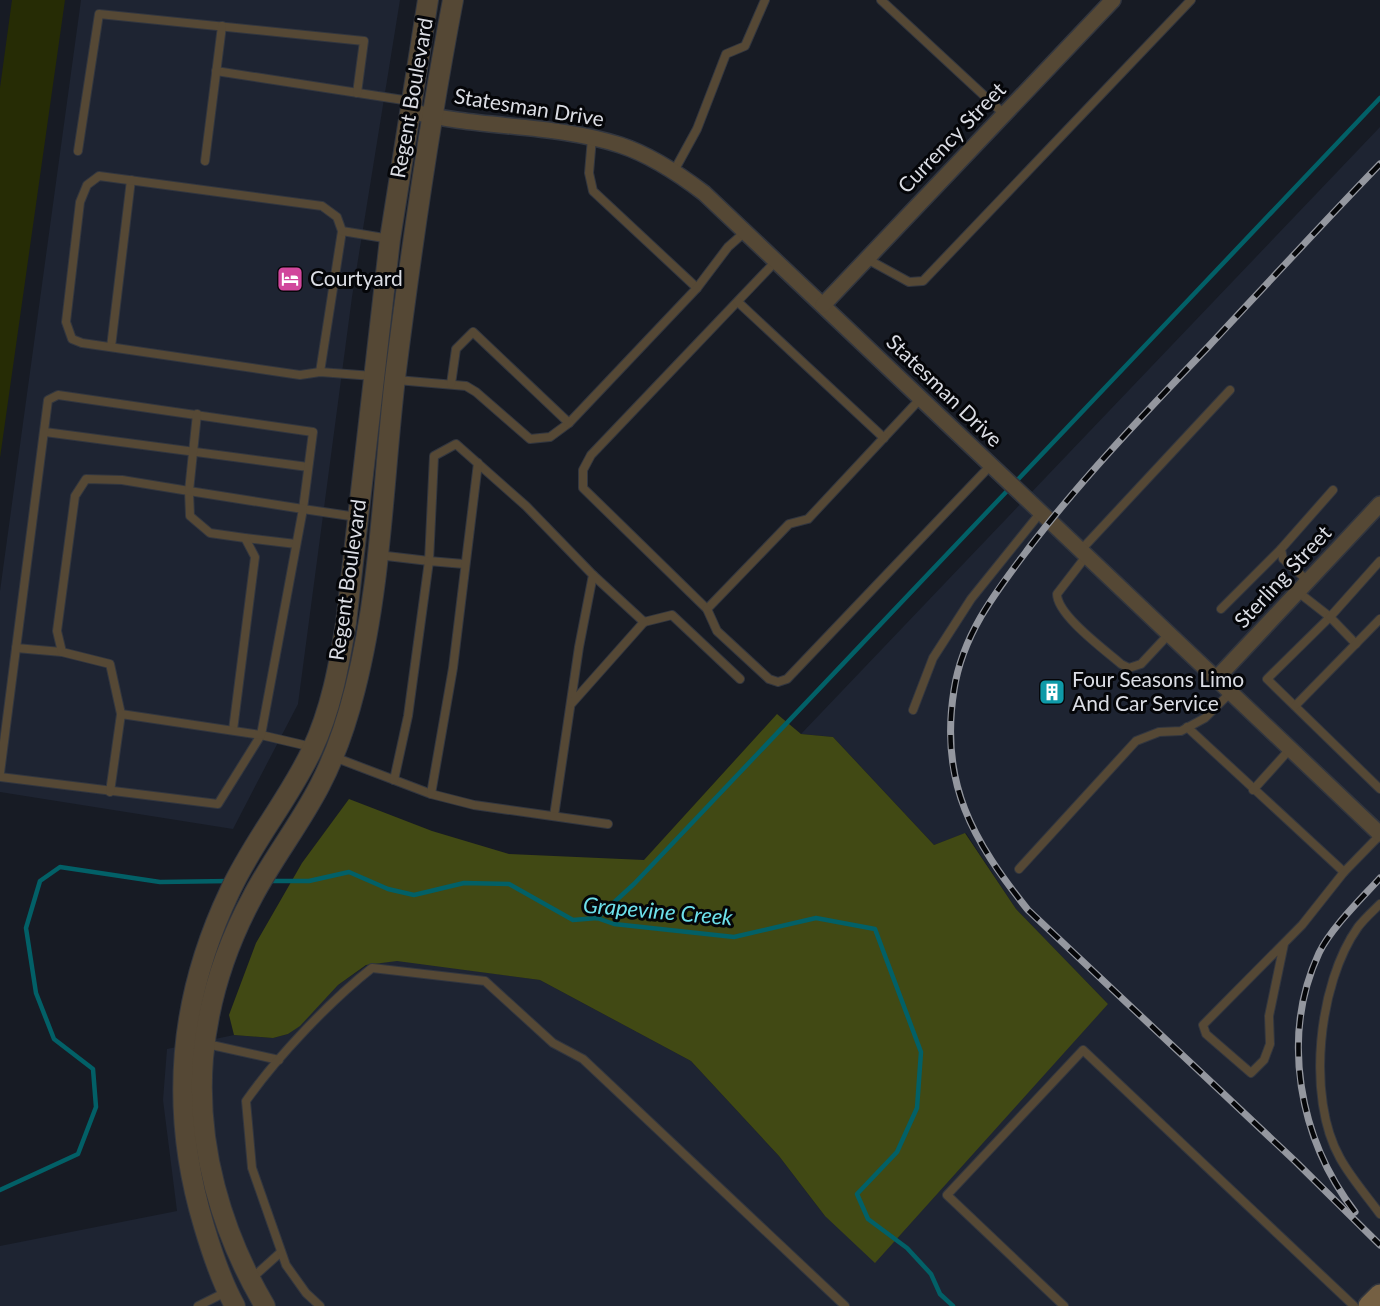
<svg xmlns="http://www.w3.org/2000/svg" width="1380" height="1306" viewBox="0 0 1380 1306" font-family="Lato,sans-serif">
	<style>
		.built { fill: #1e2432 }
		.green { fill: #262c05 }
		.forest { fill: #414914 }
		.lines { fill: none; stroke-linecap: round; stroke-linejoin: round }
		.stream { stroke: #026067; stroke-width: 4.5 }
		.service-casing { stroke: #32363f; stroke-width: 10 }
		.minor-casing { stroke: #32363f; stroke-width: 18 }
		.tertiary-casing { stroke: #32363f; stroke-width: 22 }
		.secondary-casing { stroke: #32363f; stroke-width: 24 }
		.service { stroke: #554835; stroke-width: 8 }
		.minor { stroke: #554835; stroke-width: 15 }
		.tertiary { stroke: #554835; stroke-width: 20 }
		.secondary { stroke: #756043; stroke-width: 21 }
		.rail-casing { stroke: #94979f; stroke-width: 7 }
		.rail { stroke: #050609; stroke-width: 4.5; stroke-dasharray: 14; stroke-linecap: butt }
		.labels { text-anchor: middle; stroke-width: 6; stroke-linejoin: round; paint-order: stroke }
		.street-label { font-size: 21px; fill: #dbdde4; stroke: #050609 }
		.poi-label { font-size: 21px; fill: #dbdde4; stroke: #050609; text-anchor: start }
		.water-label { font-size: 22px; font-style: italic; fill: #6de0eb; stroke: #050609 }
	</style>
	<rect width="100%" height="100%" fill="#171b24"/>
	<g class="built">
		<polygon points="81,0 400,0 352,297 298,704 233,829 0,792 0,591"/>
		<polygon points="1380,127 1380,1306 0,1306 0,1246 177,1211 163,1100 167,1049 234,1035 273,1038 288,1034 300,1025 338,985 367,965 397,960 540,980 691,1061 779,1156 825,1216 1108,1004 1016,909 966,833 934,845 833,737 801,734"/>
	</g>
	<polygon class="green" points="12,0 65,0 0,458 0,88"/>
	<polygon class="forest" points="777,714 801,734 833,737 934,845 965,833 1016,909 1108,1004 875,1263 825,1216 779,1156 691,1061 540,980 397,961 366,965 338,985 300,1026 288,1034 273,1038 234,1035 229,1015 256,943 302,863 349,799 432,831 509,854 644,860"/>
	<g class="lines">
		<g class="stream">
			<polyline points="269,881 309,881 349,872 388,889 414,895 464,883 509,884 573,920 597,918 614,924 734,937 816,918 875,929 921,1052 917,1108 897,1152 857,1194 868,1219 907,1248 931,1274 940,1294 953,1306"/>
			<polyline points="597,918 634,884 1380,98"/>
			<polyline points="0,1190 78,1154 96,1107 93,1069 54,1039 36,993 26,928 40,881 60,867 160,882 230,881"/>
		</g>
		<defs>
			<g id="service">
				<polyline points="881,0 1004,114"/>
				<polyline points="216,71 410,101"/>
				<polyline points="592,138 589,173 593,191 697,288"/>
				<polyline points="78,151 99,14 364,41 357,93"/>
				<polyline points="205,161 222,26"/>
				<polyline points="674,171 697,129 726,54 745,46 765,0"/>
				<polyline points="867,259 909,282 923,281 1191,0"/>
				<polyline points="776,261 591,455 583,470 583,488 707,609 789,524 808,519 921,398"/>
				<polyline points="738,302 884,438"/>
				<polyline points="111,347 131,180"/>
				<polyline points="320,372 342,231"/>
				<polyline points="373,376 320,372 300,375 82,343 72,339 66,322 80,202 87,185 99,176 322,206 337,217 342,231 390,239"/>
				<polyline points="397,380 466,386 476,392 530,439 550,437 569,423 697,288 728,247 745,232"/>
				<polyline points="451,384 456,349 473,332 569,423"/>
				<polyline points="45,432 308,467"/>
				<polyline points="245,538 296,544"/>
				<polyline points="1081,550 1230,390"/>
				<polyline points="378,555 429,561 434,456 456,444 526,506 593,575 579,647 554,816"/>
				<path d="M1087 555 1057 594C1057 615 1105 650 1121 664L1129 668 1141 664 1169 634"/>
				<polyline points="1308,581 1283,559 1281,549 1333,490"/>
				<polyline points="1298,592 1330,617 1267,679 1380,789"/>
				<polyline points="707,609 717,631 769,679 778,682 787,679 991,465"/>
				<polyline points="1221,609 1281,549"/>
				<polyline points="644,622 672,615 740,679"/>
				<polyline points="1356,644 1330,617 1380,561"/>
				<polyline points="16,648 62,652"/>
				<polyline points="572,703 644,622 593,575"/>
				<polyline points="1295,706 1380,619"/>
				<polyline points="913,710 933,658 971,599 1041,512"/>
				<polyline points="121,714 110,664 62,652 57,631 75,496 86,479 122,480 189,491 190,516 210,533 245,538 255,557 233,730"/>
				<polyline points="1187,727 1344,872"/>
				<polyline points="334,757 431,794 474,805 608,824"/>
				<polyline points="0,773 48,400 58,395 313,432 303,509 357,517"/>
				<polyline points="0,777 218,804 261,735 312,747"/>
				<polyline points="394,780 408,716 429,561 464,564"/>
				<polyline points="1253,790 1290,749"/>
				<polyline points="110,792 121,714 261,735 303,509 189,491 197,414"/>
				<polyline points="431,794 453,668 478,463"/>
				<polyline points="1019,869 1136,741 1159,732 1181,731 1205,718 1231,692"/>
				<path d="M1380 904C1373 911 1364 919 1358 927 1318 983 1306 1098 1340 1158 1351 1178 1367 1196 1380 1214"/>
				<polyline points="1284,944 1269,1016 1270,1044 1264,1060 1251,1073 1206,1034 1203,1025 1302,925 1344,872 1380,835"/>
				<polyline points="207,1044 279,1060"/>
				<polyline points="251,1279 281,1252"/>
				<polyline points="198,1306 226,1292"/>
				<path d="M320 1306 306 1293 286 1265 252 1168 246 1101C276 1058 330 1001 372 968L485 981 553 1043 583 1059 845 1306"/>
				<polyline points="1064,1306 947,1195 1083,1050 1354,1306"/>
			</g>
			<g id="minor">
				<path d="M410 111C479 129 552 123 620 145 651 155 679 174 704 193L1380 834"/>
				<polyline points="823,305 1113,0"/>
				<polyline points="1216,679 1380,504"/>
			</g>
			<g id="tertiary">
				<path d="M235 1306C221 1281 212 1253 204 1226 169 1110 178 1000 230 891 253 841 289 799 312 750 331 710 339 666 346 623L390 239 428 0"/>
				<path d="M265 1306C221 1232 196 1145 203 1058 208 1002 226 946 253 896 273 858 300 824 320 785 335 756 347 721 355 689 381 588 383 482 395 378 411 251 429 125 453 0"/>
			</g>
			<polyline id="secondary" points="1369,1306 1380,1295"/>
		</defs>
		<use href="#service" class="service-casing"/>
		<use href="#minor" class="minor-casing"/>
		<use href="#tertiary" class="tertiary-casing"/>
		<use href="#secondary" class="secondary-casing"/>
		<use href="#service" class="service"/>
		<use href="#minor" class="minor"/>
		<use href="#tertiary" class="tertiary"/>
		<use href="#secondary" class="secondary"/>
		<defs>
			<g id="rail">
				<path d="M1380 164C1322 224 1265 286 1208 347 1147 411 1086 474 1032 544 998 589 963 632 954 690 939 783 973 841 1028 910L1295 1161 1380 1245"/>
				<path d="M1355 1212C1299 1139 1280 1037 1319 953 1331 928 1361 899 1380 878"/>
			</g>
		</defs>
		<use href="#rail" class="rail-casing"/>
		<use href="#rail" class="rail"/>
	</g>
	<defs>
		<symbol id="hotel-square" viewBox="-11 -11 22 22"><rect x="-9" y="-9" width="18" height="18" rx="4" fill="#d1479c" stroke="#050609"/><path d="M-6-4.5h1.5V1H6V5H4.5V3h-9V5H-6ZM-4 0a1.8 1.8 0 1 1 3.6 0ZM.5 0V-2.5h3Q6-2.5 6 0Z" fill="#fff"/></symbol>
		<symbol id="building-square" viewBox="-11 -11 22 22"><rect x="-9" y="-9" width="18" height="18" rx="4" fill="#0f9aa8" stroke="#050609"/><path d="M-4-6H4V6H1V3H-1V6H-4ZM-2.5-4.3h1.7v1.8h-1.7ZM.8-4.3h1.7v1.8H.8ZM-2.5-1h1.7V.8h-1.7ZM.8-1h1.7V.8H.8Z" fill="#fff"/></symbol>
	</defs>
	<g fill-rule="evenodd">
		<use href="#hotel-square" x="275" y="264" width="30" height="30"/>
		<use href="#building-square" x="1037" y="677" width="30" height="30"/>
	</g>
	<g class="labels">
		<g class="street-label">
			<text transform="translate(412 98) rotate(-80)" y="7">Regent Boulevard</text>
			<text transform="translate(529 108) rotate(9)" y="7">Statesman Drive</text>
			<text transform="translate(952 138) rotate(-46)" y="7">Currency Street</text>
			<text transform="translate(944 391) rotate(44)" y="7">Statesman Drive</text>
			<text transform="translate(1283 577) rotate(-47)" y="7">Sterling Street</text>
			<text transform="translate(348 580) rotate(-82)" y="7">Regent Boulevard</text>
		</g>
		<g class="poi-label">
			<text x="310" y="286">Courtyard</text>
			<text x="1072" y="687">Four Seasons Limo<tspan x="1072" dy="24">And Car Service</tspan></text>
		</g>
		<g class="water-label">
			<text transform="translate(658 911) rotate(5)" y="8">Grapevine Creek</text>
		</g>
	</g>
</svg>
